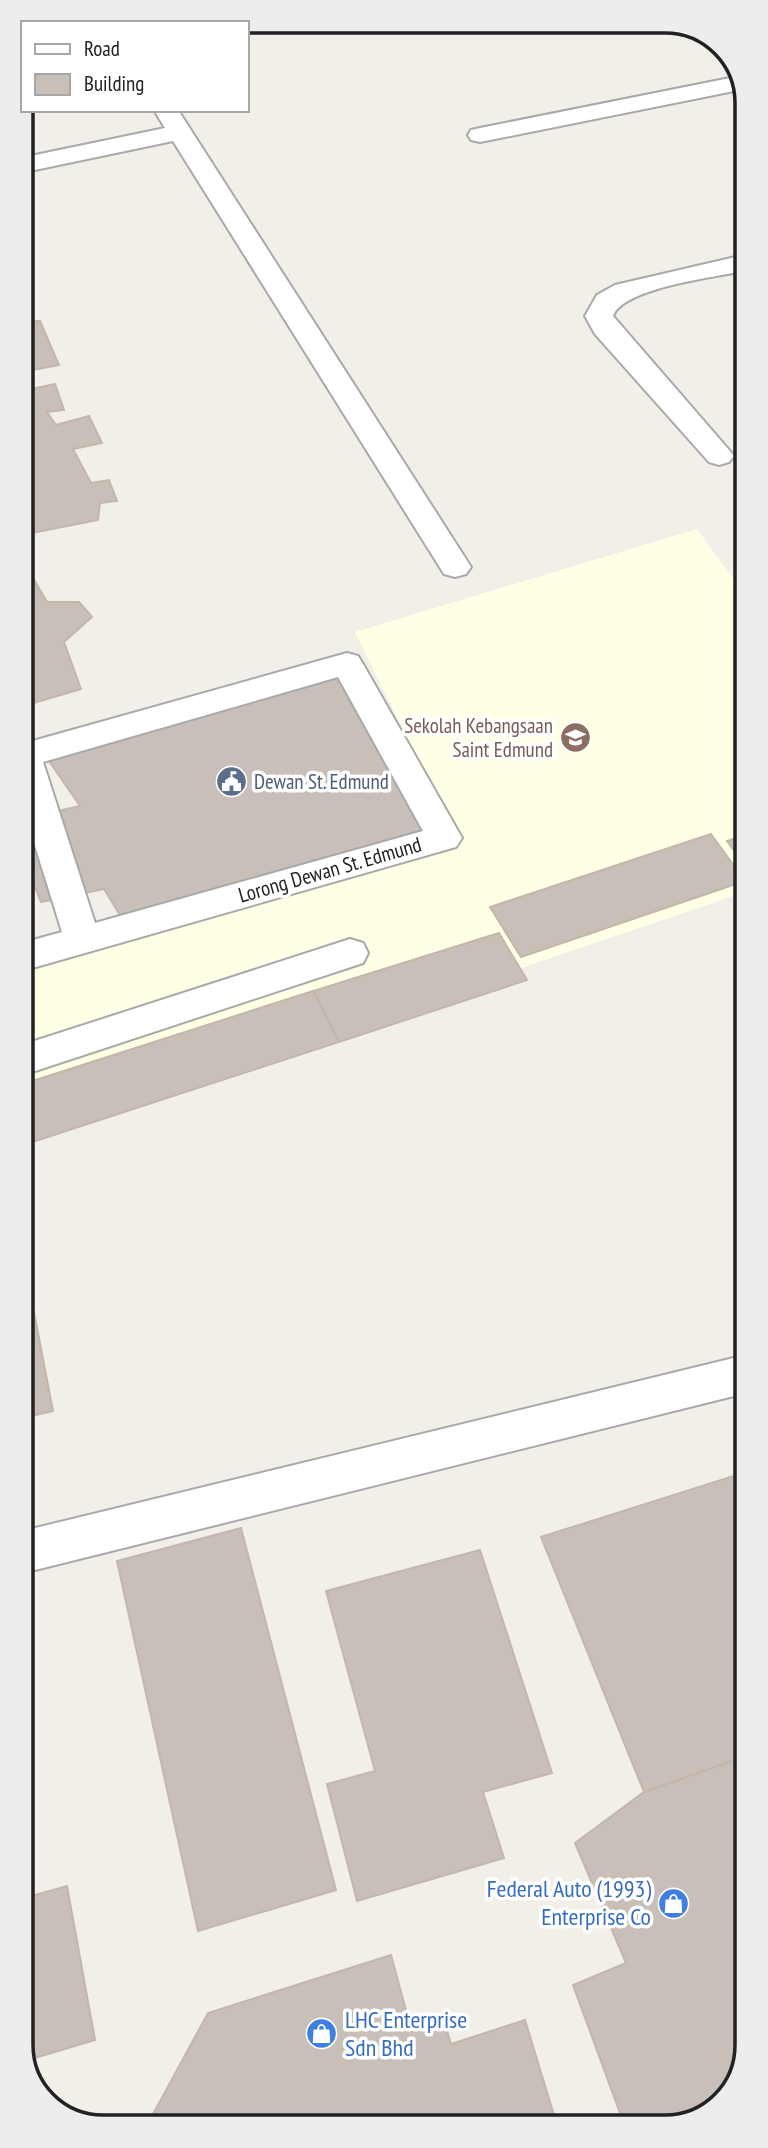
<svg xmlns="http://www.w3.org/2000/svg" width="768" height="2148" viewBox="0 0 768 2148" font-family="'PT Sans Narrow',sans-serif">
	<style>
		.education { fill: #ffffe5 }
		.building { fill: #c7bfb8; stroke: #c4b6ab; stroke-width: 2 }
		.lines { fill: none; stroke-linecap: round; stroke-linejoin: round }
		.minor-casing { stroke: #a9a9a9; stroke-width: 4 }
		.minor { fill: #fff; fill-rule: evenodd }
		.labels { text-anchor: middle; stroke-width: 7; stroke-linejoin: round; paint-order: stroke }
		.education-label { font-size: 21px; fill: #785e54; stroke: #fff; text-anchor: end }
		.service-label { font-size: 21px; fill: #4e5e75; stroke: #fff; text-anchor: start }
		.street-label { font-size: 21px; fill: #222; stroke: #fff }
		.near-shop-label { font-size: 24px; fill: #366cbe; stroke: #fff; text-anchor: end }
		.rim { fill: none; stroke: #222; stroke-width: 3.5 }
	</style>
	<rect width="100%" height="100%" fill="#f2efe9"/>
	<polygon class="education" points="697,529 745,595 745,892 23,1137 22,963 460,845 355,632"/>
	<g class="building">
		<polygon points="40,321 59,365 22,372 21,322"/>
		<polygon points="55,384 64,410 47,412 56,425 89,416 102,443 73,449 91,483 109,480 117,501 100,503 98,520 22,535 22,391"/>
		<polygon points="22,559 47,602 79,602 92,617 64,642 81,689 27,705 22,703"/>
		<polygon points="337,677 427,832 123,920 104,889 41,902 22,855 22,819 80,806 47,758"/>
		<polygon points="711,834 745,881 521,957 490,907"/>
		<polygon points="745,835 745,862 743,863 727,841"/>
		<polygon points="499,933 527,980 339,1042 313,991"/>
		<polygon points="313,991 339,1042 23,1145 23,1084"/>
		<polygon points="23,1255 53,1411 23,1418"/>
		<polygon points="746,1472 747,1756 644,1792 541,1537"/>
		<polygon points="241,1528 336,1890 198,1931 117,1561"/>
		<polygon points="480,1550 552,1773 483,1792 504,1858 357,1901 327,1784 375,1771 326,1591"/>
		<polygon points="747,1756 747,2045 730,2094 686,2124 624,2124 573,1985 626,1963 575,1843 644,1792"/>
		<polygon points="67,1886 95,2040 25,2061 24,1898"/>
		<polygon points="391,1955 410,2025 442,2015 451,2044 525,2020 557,2125 146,2127 208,2013"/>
	</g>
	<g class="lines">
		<defs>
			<g id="minor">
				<polygon points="103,21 127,21 127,23 104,23"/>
				<polygon points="740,76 744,89 480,142 471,140 468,135 471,130 480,128"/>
				<polygon points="154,110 178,110 471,567 466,574 455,577 444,574 173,141 30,171 21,168 21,158 165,128"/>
				<path d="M744 255V271C715 277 623 288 613 316L729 450 734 456 729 462 719 465 709 462 595 334 585 316 597 295 615 285Z"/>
				<path d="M347 653 358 656 363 664 462 838 456 847 22 971V943L62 932 22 804V744ZM338 677 423 831 95 923 43 762Z"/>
				<polygon points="350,939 363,943 368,953 363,963 23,1075 22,1045"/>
				<polygon points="746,1355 746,1393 23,1573 23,1531"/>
			</g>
		</defs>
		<use href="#minor" class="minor-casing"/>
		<use href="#minor" class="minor"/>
	</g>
	<defs>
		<symbol id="school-disc" viewBox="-11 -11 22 22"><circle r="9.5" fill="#8d6e63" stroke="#fff"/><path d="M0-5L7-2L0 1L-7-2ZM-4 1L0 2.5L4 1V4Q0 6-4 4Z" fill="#fff"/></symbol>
		<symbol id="civic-disc" viewBox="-11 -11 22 22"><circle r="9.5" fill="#5c6f8a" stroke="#fff"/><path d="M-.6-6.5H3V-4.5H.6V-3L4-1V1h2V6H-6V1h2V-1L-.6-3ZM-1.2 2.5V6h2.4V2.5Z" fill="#fff"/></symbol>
		<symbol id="shop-disc" viewBox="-11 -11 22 22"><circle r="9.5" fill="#3f7fe0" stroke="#fff"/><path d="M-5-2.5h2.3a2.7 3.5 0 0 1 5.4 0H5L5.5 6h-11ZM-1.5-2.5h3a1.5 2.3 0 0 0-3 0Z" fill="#fff"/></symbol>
	</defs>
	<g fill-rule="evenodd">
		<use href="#school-disc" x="558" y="720" width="35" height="35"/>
		<use href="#civic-disc" x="214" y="764" width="35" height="35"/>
		<use href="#shop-disc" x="656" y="1886" width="35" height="35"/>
		<use href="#shop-disc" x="304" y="2016" width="35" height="35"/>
	</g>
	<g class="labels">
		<g class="education-label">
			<text x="553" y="733">Sekolah Kebangsaan<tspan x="553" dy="24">Saint Edmund</tspan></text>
		</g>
		<g class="service-label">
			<text x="254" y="789">Dewan St. Edmund</text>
		</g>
		<g class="street-label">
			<text transform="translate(330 870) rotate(-16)" y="7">Lorong Dewan St. Edmund</text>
		</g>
		<g class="near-shop-label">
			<text x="651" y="1897">Federal Auto (1993)<tspan x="651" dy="28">Enterprise Co</tspan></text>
			<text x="345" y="2028" text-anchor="start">LHC Enterprise<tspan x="345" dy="28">Sdn Bhd</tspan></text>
		</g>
	</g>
	<path d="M0 0H768V2148H0ZM103 33H665A70 70 0 0 1 735 103V2045A70 70 0 0 1 665 2115H103A70 70 0 0 1 33 2045V103A70 70 0 0 1 103 33Z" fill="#ededed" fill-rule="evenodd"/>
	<path class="rim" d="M103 33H665A70 70 0 0 1 735 103V2045A70 70 0 0 1 665 2115H103A70 70 0 0 1 33 2045V103A70 70 0 0 1 103 33Z"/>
	<rect x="21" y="21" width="228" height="91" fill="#ffffff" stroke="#a7a7a7" stroke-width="2"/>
	<rect x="35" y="44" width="35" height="10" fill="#ffffff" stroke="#a7a7a7" stroke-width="2"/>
	<text x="84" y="56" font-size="21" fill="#222222">Road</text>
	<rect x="35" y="74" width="35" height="21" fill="#c7bfb8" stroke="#a7a7a7" stroke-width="2"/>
	<text x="84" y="91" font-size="21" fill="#222222">Building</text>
</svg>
